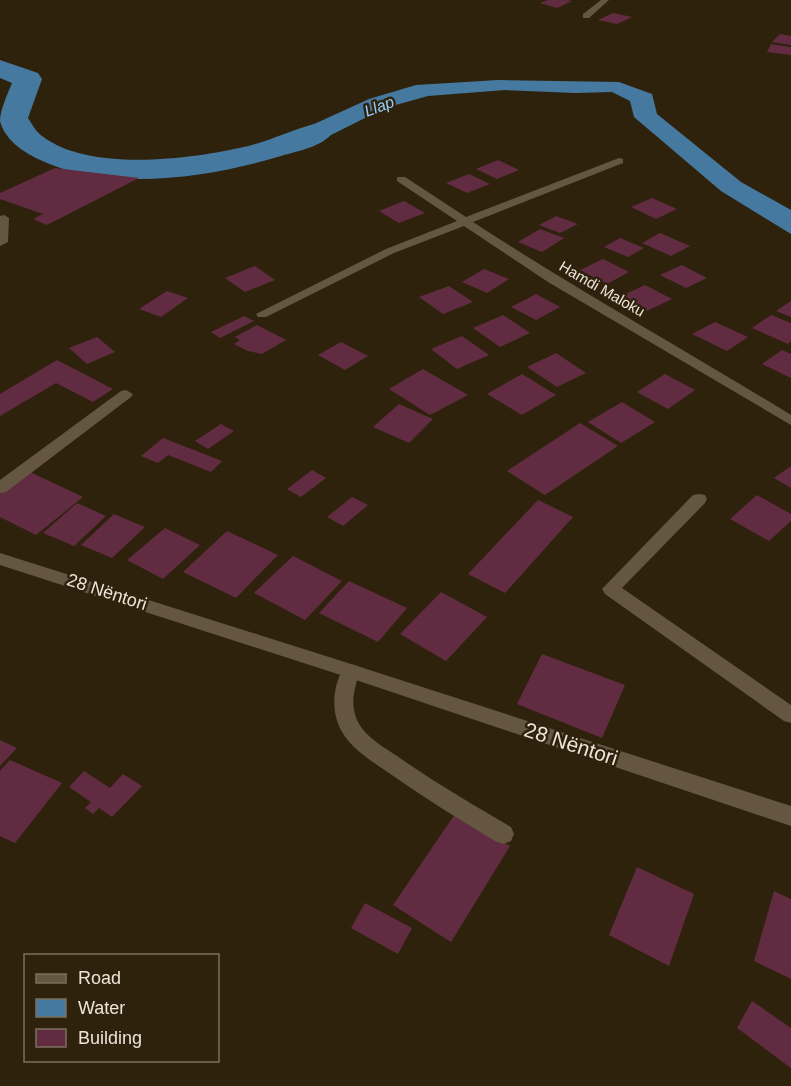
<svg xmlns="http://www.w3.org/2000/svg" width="791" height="1086" viewBox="0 0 791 1086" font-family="Helvetica,sans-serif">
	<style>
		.water { fill: #46799f }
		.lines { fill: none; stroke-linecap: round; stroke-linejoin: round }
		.river { fill: #46799f; fill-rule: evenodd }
		.building { fill: #612c41 }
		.service { fill: #645640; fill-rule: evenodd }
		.minor { fill: #645640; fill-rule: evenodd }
		.secondary { fill: #645640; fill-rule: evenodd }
		.labels { text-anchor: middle; stroke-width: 5; stroke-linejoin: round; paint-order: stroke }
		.far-street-label { font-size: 15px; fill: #ece4d7; stroke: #2f220d }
		.far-water-label { font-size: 16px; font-style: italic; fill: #93cefc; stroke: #2f220d }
		.street-label { font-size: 18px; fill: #ece4d7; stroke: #2f220d }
		.near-street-label { font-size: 21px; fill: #ece4d7; stroke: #2f220d }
	</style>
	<rect width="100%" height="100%" fill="#2f220d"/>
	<polygon class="water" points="498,80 619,82 652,94 657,114 741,182 791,210 791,234 721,191 634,117 630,101 612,92 575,93 505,90 428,96 385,108 311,145 263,161 238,151 288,136 369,99 416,85"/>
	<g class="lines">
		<path class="river" d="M0 60 38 73 42 79 28 118C32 124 36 132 42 136 90 173 193 159 248 146 272 140 294 129 318 123L329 125 333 132C323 147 297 151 281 156 208 178 108 193 38 159 22 151 5 140 0 121 0 110 8 93 12 83L0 78Z"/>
	</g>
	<g class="building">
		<polygon points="548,0 567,0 572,1 557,8 540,3"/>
		<polygon points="613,13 632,17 617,24 598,20"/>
		<polygon points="780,34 791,36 791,45 772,42"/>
		<polygon points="771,44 791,47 791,55 767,52"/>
		<polygon points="498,160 519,170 497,179 476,169"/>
		<polygon points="55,168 139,178 47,225 33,219 43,214 0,199 0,193"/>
		<polygon points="469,174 490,184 467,193 446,183"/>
		<polygon points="652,198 677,209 656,219 631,207"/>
		<polygon points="404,201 425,213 399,223 379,211"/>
		<polygon points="556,216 578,224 560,233 539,225"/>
		<polygon points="540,229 564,238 542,252 518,242"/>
		<polygon points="660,233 690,246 671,256 642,243"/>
		<polygon points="620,238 644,248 628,257 604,247"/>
		<polygon points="603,259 629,272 607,284 580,270"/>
		<polygon points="682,265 707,278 686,288 660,275"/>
		<polygon points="255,266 275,280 245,292 225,278"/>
		<polygon points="484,269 509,279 487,293 462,282"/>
		<polygon points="645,285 672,299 647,311 621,296"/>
		<polygon points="449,286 473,302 443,314 419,297"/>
		<polygon points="167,291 188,298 161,317 139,309"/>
		<polygon points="536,294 560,307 536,320 511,307"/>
		<polygon points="791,301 791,317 776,311"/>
		<polygon points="503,315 530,333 500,347 473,328"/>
		<polygon points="771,315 791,323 791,341 788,344 752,328"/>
		<polygon points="244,316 254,321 220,338 211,332"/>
		<polygon points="715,322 748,337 727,351 692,334"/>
		<polygon points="257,325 286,340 262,354 248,351 234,344 240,340 235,337"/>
		<polygon points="462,336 489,355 457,369 431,349"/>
		<polygon points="97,337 115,352 87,364 69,348"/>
		<polygon points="341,342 368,356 345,370 318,355"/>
		<polygon points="782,350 791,354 791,378 762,364"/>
		<polygon points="556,353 586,373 557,387 527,367"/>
		<polygon points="57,360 113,389 93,402 56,383 0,416 0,394"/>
		<polygon points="423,369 468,395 430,415 389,389"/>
		<polygon points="522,374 556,395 522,415 487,394"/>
		<polygon points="665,374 695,390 668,409 637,392"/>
		<polygon points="622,402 655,422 621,443 588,422"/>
		<polygon points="399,404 433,419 409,443 373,427"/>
		<polygon points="580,423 618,446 545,495 507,471"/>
		<polygon points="221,424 234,431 208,449 195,441"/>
		<polygon points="163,438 222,461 211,472 168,455 158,463 141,456"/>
		<polygon points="791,466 791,488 774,478"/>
		<polygon points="312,470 326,478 301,497 287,489"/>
		<polygon points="28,471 83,497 36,535 0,517 0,492"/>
		<polygon points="757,495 791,514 791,521 769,541 730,519"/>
		<polygon points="352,497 368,505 343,526 327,517"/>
		<polygon points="538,500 573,517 505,593 468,574"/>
		<polygon points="77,503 106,516 74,546 43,533"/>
		<polygon points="114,514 145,527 112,558 81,545"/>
		<polygon points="165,528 200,545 163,579 127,560"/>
		<polygon points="227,531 278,555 236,598 183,572"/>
		<polygon points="293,556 342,581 305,620 254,593"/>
		<polygon points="349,581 407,608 378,642 319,613"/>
		<polygon points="441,592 487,617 446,661 400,634"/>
		<polygon points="542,654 625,685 602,738 517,704"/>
		<polygon points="0,740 17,748 0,766"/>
		<polygon points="10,760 62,783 15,843 0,836 0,771"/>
		<polygon points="84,771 110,788 123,774 142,786 112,817 99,808 93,814 85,808 91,802 69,787"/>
		<polygon points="455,814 510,846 451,942 393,905"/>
		<polygon points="637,867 694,894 669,966 609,935"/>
		<polygon points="774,891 791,899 791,979 754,961"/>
		<polygon points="365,903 412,928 398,954 351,928"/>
		<polygon points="752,1001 791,1028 791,1068 737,1028"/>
	</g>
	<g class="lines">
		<g class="service">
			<polygon points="4,215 9,218 8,242 0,246 0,216"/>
			<polygon points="699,494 705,495 707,499 705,503 622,588 791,705 791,723 784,721 605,594 602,589 693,495"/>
		</g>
		<g class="minor">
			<polygon points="601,0 609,0 589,18 583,18 583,14"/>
			<path d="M619 158 623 159V163L473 222C577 290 685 350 791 415V425L548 282 464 226 394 253 266 317H258L256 314 386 249 457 221 397 181V177H405L466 217Z"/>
			<polygon points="126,390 133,394 131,397 6,492 0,493 0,480 121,391"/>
			<path d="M351 664 358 666 360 671C354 689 349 706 359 724 368 739 384 747 397 756 434 782 472 804 511 827L514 834 511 841 503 844 495 841C458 819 422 796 386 771 370 760 353 750 342 732 330 710 333 687 344 666Z"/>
		</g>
		<polygon class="secondary" points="0,553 351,664 791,806 791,826 350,678 0,565"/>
	</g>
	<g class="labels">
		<g class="far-street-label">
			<text transform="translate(602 289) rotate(30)" y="5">Hamdi Maloku</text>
		</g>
		<g class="far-water-label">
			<text transform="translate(379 106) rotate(-21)" y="6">Llap</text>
		</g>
		<g class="street-label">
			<text transform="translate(107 592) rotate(18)" y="6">28 Nëntori</text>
		</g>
		<g class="near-street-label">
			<text transform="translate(571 744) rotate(18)" y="7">28 Nëntori</text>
		</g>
	</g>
	<rect x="24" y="954" width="195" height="108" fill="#2f220d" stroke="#7b705e" stroke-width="1.5"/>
	<rect x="36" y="974" width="30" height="9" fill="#645640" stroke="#7b705e" stroke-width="1.5"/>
	<text x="78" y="984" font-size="18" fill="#ece4d7">Road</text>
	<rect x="36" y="999" width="30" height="18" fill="#46799f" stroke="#7b705e" stroke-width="1.5"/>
	<text x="78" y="1014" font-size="18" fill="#ece4d7">Water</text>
	<rect x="36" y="1029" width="30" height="18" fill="#612c41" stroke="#7b705e" stroke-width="1.5"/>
	<text x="78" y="1044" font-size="18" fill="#ece4d7">Building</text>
</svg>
